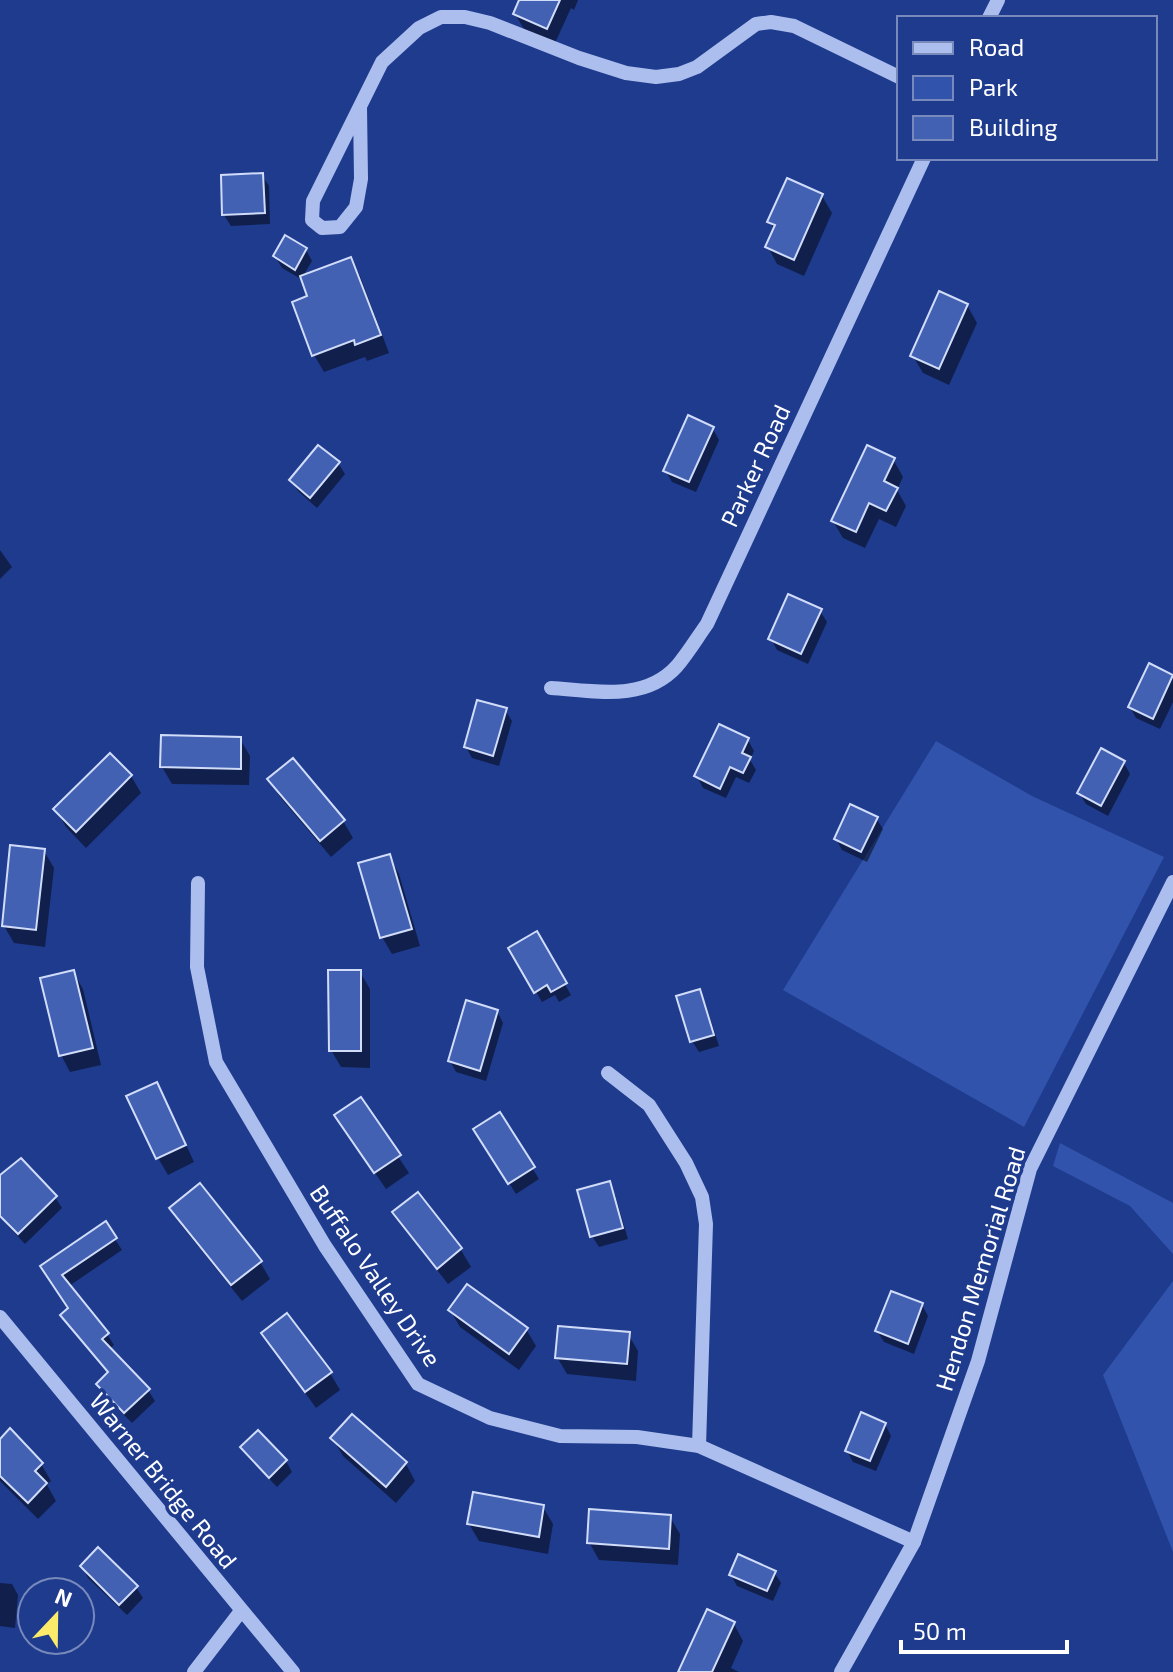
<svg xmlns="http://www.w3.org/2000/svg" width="1173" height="1672" viewBox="0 0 1173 1672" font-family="'Exo 2',sans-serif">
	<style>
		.green { fill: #3153ab }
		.shadow { fill: #0007 }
		.building { fill: #4261b3; stroke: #d1dcf9; stroke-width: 2 }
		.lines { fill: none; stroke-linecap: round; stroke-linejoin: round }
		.minor { stroke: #acbeed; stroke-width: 14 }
		.labels { text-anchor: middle; stroke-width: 7; stroke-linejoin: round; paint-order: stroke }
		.street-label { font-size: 24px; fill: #fff; stroke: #1e3b8e }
	</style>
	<rect width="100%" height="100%" fill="#1e3b8e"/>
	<g class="green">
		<polygon points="936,741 1032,796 1164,857 1024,1127 783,990"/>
		<polygon points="1060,1143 1173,1203 1173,1254 1130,1206 1053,1166"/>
		<polygon points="1173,1281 1173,1552 1103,1375"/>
	</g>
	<g class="shadow">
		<polygon points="521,0 578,0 574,10 571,8 555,43 524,29 515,14"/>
		<polygon points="262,175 269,186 270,224 231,226 224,215"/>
		<polygon points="822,196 832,213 804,276 777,264 768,247 775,231 770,222"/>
		<polygon points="306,250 312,261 303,276 350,259 360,276 389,353 367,361 365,357 324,372 314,355 309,297 302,277 301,279 282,268 275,256"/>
		<polygon points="967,305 977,323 949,385 923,373 913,356"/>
		<polygon points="713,429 719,440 696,492 672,482 665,470"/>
		<polygon points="893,459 903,477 897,490 906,506 896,527 879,519 865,548 843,538 833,521"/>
		<polygon points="338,463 345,474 317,508 298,491 291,480"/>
		<polygon points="0,550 12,567 0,579"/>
		<polygon points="820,611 827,622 808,664 777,650 771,639"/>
		<polygon points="1150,665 1173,677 1173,702 1160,729 1136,718 1130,707"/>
		<polygon points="505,710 512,721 499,766 472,758 466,747"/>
		<polygon points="240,739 250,756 249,785 172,784 162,767"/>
		<polygon points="748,740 754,751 750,760 756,770 749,783 736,777 726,798 703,788 697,776"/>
		<polygon points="1124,763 1130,774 1108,816 1086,804 1079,793"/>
		<polygon points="131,776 141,793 86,848 66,827 56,810"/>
		<polygon points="270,780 343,821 353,838 331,857 280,797"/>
		<polygon points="876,818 883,829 867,862 842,850 836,839"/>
		<polygon points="44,851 54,868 45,947 14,943 4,926"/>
		<polygon points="389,856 399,874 420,946 392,954 382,937"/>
		<polygon points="536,934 571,995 559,1002 555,995 542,1002 511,949"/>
		<polygon points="73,972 83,989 101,1065 70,1072 61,1055"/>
		<polygon points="360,972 370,989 370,1068 341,1067 331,1050"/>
		<polygon points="699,991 705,1002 719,1046 699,1052 692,1041 678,997"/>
		<polygon points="497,1011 503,1023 486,1081 456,1072 450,1061"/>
		<polygon points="360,1099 409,1173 386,1189 347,1132"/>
		<polygon points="166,1101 194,1162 168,1175 158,1158"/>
		<polygon points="499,1115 539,1179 516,1194 482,1140"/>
		<polygon points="0,1178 55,1197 62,1208 25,1244 8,1226 1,1215"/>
		<polygon points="609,1183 615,1195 628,1239 599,1247 592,1236"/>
		<polygon points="417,1194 461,1250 471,1267 448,1284 405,1229 395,1212"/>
		<polygon points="172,1208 260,1262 270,1279 242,1301 181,1225"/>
		<polygon points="105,1224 122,1250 69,1286 107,1334 114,1345 109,1349 148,1390 155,1401 132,1423 104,1395 98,1384 109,1374 69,1326 70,1309 49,1277"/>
		<polygon points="922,1305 928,1316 914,1354 884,1342 877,1331"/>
		<polygon points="450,1310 526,1329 536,1346 519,1370 460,1327"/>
		<polygon points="263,1334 330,1373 340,1390 316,1408"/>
		<polygon points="628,1334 638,1351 636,1381 567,1374 557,1357"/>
		<polygon points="885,1424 891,1436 876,1471 853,1462 847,1451"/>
		<polygon points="333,1439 406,1464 415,1481 396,1503 343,1456"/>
		<polygon points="0,1442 41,1464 51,1481 47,1485 56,1501 38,1519 0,1481"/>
		<polygon points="242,1447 286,1461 292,1472 277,1487 249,1458"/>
		<polygon points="543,1507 553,1524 548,1554 479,1541 469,1524"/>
		<polygon points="670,1517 680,1534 678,1565 599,1560 589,1542"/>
		<polygon points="82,1566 136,1587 143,1598 127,1615 88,1578"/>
		<polygon points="774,1572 781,1583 773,1601 737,1586 731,1575"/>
		<polygon points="0,1583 12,1584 18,1595 15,1628 0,1626"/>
		<polygon points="80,1611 86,1621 80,1632"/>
		<polygon points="734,1624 743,1641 731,1668 739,1672 682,1672"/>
		<polygon points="48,1640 56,1640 71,1648 73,1644 65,1640 76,1640 70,1651"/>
	</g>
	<g class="building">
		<polygon points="519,0 560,0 547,29 513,14"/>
		<polygon points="263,173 265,213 222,215 221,175"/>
		<polygon points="787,178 823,194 794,260 765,247 775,225 767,222"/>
		<polygon points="285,235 307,248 295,270 273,256"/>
		<polygon points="351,257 381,335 355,345 354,340 312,356 292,302 307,296 300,276"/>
		<polygon points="939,291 968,304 939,369 910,356"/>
		<polygon points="688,415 714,427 689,482 663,471"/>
		<polygon points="318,445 340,462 310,498 289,480"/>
		<polygon points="867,445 895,458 884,481 898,488 886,511 869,503 856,532 831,521"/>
		<polygon points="788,594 822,609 801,654 768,639"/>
		<polygon points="1149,663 1173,675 1153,719 1128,707"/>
		<polygon points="477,700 507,708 493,756 464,747"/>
		<polygon points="719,724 749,738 742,753 751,757 743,773 730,767 720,789 694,776"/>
		<polygon points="161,735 241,737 241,769 160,767"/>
		<polygon points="1101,748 1125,761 1101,806 1077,793"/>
		<polygon points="110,753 132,775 76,832 53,809"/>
		<polygon points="293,758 345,820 320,841 267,779"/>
		<polygon points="850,804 878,817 861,852 834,839"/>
		<polygon points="10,845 45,849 36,930 2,926"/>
		<polygon points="390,854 412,929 380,938 358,863"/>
		<polygon points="537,931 567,983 551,992 547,985 534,993 508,948"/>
		<polygon points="74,970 93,1048 59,1056 40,978"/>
		<polygon points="328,970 361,970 361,1051 329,1051"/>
		<polygon points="700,989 714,1035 690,1042 676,996"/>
		<polygon points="466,1000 498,1010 480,1071 448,1061"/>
		<polygon points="157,1082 186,1145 156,1159 126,1096"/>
		<polygon points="361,1097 401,1155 374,1173 334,1115"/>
		<polygon points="500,1112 535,1167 508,1184 473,1129"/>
		<polygon points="21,1158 57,1196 18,1234 0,1216 0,1175"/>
		<polygon points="610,1181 623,1228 590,1237 577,1190"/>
		<polygon points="200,1183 262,1261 231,1285 169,1208"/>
		<polygon points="418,1192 462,1248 437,1269 392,1212"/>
		<polygon points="106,1221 117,1238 62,1275 109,1333 102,1339 150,1389 124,1413 96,1384 108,1372 60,1315 68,1308 40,1266"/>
		<polygon points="467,1284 528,1328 509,1354 448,1310"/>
		<polygon points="891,1291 923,1303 908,1344 875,1331"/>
		<polygon points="287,1313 332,1372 305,1392 261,1333"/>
		<polygon points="558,1326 630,1332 627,1364 555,1358"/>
		<polygon points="861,1412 886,1423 870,1461 845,1451"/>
		<polygon points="352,1414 407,1462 386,1487 330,1438"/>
		<polygon points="10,1428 43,1463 35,1471 47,1483 28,1503 0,1476 0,1439"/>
		<polygon points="258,1430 287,1460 269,1478 240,1447"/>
		<polygon points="473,1492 544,1505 539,1537 467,1524"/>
		<polygon points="589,1509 671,1515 669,1549 587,1543"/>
		<polygon points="98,1547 138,1586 119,1605 80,1566"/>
		<polygon points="738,1554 776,1571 767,1591 729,1575"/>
		<polygon points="707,1609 735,1622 712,1672 678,1672"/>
	</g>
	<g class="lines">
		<g class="minor">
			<polyline points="989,18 998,0"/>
			<polyline points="360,107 361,179 356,207 340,227 322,228 312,220 313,201 382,62 419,28 441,17 465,17 490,23 579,58 626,73 656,77 679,74 697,67 756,24 771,22 794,26 899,77"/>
			<path d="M551 688C595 691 645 702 677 666 688 653 697 638 707 624L924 158"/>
			<polyline points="198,883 197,967 216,1062 325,1246 418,1384 490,1418 560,1436 637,1437 699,1446 914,1542"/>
			<polyline points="608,1073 649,1105 686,1163 702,1197 706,1224 699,1446"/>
			<polyline points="0,1317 293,1672"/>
			<polyline points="194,1672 241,1611"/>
			<polyline points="841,1672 914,1542 978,1361 1030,1169 1173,882"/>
		</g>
	</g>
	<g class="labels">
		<g class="street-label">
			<text transform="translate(756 466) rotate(-65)" y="8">Parker Road</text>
			<text transform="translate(981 1269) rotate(-73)" y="8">Hendon Memorial Road</text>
			<text transform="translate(375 1276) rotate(56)" y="8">Buffalo Valley Drive</text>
			<text transform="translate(163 1481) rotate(51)" y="8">Warner Bridge Road</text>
		</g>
	</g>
	<rect x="897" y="16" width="260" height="144" fill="#1e3b8e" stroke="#7889bb" stroke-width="2"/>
	<rect x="913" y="42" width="40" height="12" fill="#acbeed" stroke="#7889bb" stroke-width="2"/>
	<text x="969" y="56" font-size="24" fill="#ffffff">Road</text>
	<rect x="913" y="76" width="40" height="24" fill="#3153ab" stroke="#7889bb" stroke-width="2"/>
	<text x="969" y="96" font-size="24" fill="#ffffff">Park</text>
	<rect x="913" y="116" width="40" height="24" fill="#4261b3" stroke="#7889bb" stroke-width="2"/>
	<text x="969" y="136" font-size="24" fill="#ffffff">Building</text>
	<g transform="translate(56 1616) rotate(22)"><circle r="38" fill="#1e3b8e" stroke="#7889bb" stroke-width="2"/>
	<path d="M0-6L14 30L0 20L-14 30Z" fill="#fceb6b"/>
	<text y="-12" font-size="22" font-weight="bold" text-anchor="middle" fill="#ffffff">N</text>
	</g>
	<path d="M901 1640v12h166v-12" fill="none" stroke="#ffffff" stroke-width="4"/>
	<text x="913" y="1640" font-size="24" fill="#ffffff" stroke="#1e3b8e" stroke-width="6" paint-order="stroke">50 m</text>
</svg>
